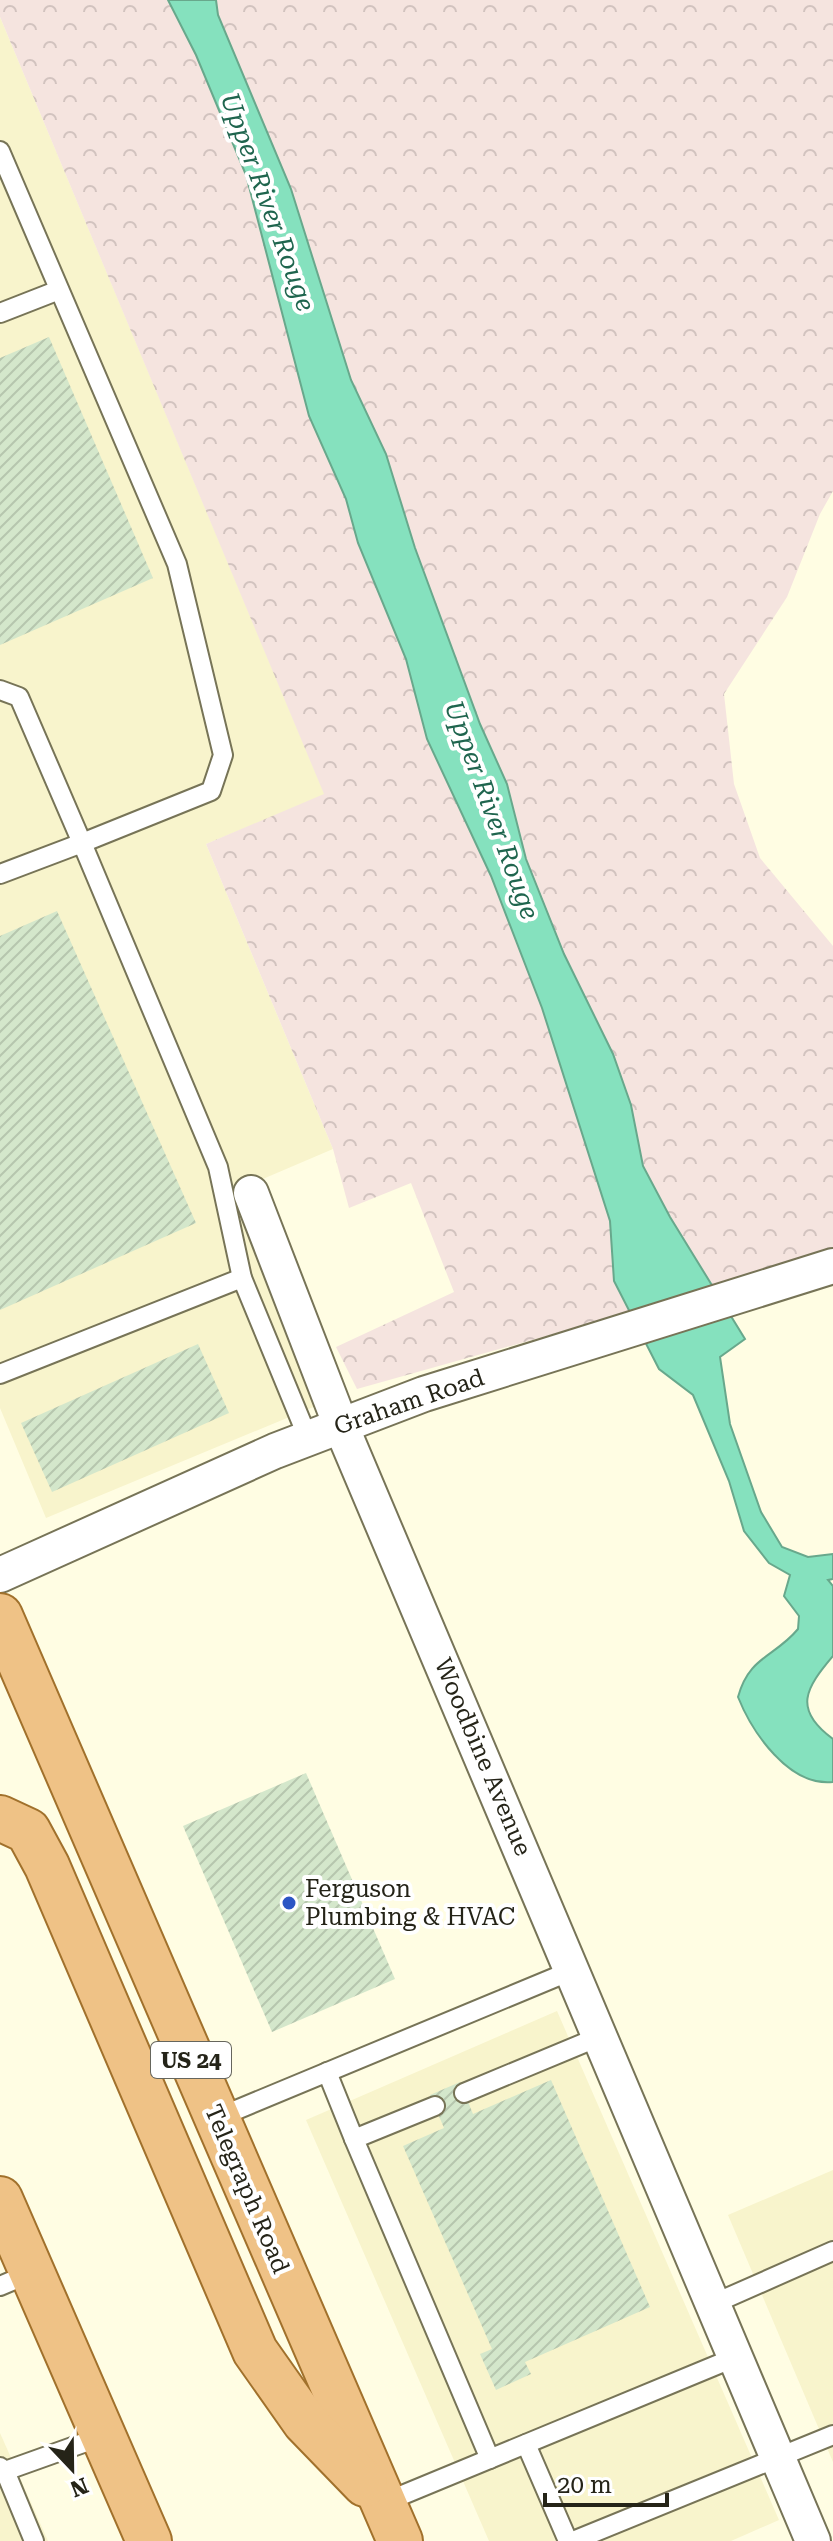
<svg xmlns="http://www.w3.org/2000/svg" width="833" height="2541" viewBox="0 0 833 2541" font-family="'Roboto Serif',serif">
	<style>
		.built { fill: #f8f4cc }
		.forest { fill: url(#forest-crowns) }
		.water { fill: #85e1be; stroke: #68a88c; stroke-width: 2 }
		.building { fill: url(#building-hatch) }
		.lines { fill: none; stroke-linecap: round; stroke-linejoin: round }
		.lane-casing { stroke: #777457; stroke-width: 22 }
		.street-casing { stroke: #777457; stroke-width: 38 }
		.primary-casing { stroke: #a1712c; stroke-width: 48 }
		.lane { stroke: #fff; stroke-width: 18 }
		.street { stroke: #fff; stroke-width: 34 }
		.primary { stroke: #efc286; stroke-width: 44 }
		.poi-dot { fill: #2b55c4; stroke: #fff; stroke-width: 3 }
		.labels { text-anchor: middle; stroke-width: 8; stroke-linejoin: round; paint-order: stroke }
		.shield { fill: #fff; stroke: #66665d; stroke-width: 2 }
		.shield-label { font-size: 22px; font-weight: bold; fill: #252418 }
		.street-label { font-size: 24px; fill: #252418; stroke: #fff }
		.poi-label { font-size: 24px; fill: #252418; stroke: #fff; text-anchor: start }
		.water-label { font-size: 26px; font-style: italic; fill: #1f654e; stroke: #fff }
	</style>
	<defs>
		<pattern id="forest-crowns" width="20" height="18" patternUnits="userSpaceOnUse" patternTransform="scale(2)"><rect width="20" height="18" fill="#f5e4df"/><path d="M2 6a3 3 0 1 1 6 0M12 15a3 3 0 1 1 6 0" fill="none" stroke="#d2c3bf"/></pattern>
		<pattern id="building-hatch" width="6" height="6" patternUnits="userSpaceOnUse" patternTransform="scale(2)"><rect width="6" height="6" fill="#d4e7cb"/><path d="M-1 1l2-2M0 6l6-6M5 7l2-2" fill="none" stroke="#b6c6ae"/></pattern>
	</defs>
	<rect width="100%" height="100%" fill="#fffde3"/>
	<g class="built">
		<polygon points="0,17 325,795 206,844 333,1149 235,1191 323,1403 46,1518 0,1408"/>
		<polygon points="557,2011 779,2520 731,2541 489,2541 306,2120"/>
		<polygon points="833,2170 833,2462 728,2215"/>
		<polygon points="0,2433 48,2541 0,2541"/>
	</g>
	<polygon class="forest" points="0,0 833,0 833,491 820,514 787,597 724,694 734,784 760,858 833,946 833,1248 603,1320 357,1389 336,1347 454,1292 411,1183 349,1208 333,1149 206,844 324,794 0,17"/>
	<path class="water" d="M168 0H216L218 15 291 189 351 380 386 454 415 548 480 724 507 784 526 859 564 954 613 1054 631 1105 643 1166 670 1217 745 1339 720 1357 730 1424 761 1512 782 1547 808 1557 833 1554V1579L828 1580 833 1586V1656C806 1688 792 1709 833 1739V1782C789 1787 752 1732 738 1697 749 1656 775 1657 798 1629L799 1616 784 1596 790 1575 769 1563 744 1531 729 1481 693 1395 659 1369 614 1281 610 1221 542 1008 491 876 427 739 406 659 358 543 346 499 309 416 246 175 196 55Z"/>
	<g class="building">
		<polygon points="49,337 153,578 0,645 0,358"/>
		<polygon points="57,911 196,1223 0,1310 0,936"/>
		<polygon points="198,1344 229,1413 52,1492 21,1423"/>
		<polygon points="306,1773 395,1979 272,2032 183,1826"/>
		<polygon points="551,2080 650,2307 525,2362 531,2374 496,2390 480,2354 492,2349 403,2146 444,2128 430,2095 460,2082 473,2114"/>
	</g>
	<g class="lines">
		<defs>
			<g id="lane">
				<polyline points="0,151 177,564 223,755 211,791 82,843 19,697 0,690"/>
				<polyline points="0,313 59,290"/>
				<polyline points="0,874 82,843 218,1167 242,1278 308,1438"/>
				<polyline points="0,1374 242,1278"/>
				<polyline points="327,2072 354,2139"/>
				<polyline points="464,2093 601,2036"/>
				<polyline points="435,2106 354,2139 490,2459"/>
				<polyline points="217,2118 573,1970"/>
				<polyline points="0,2286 33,2272"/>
				<polyline points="713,2304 833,2251"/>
				<polyline points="526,2444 568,2541"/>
				<polyline points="0,2467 5,2471 34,2541"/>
				<polyline points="5,2471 103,2436"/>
				<polyline points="383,2503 736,2357"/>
				<polyline points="573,2541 833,2435"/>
			</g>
			<g id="street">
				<polyline points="251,1193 341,1426 813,2541"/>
				<polyline points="0,1575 275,1451 424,1394 833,1266"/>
			</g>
			<g id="primary">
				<polyline points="0,1616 400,2541"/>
				<polyline points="0,1818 28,1831 47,1866 255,2351 305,2422 365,2484"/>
				<polyline points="0,2199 149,2541"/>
			</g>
		</defs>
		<use href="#lane" class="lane-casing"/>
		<use href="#street" class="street-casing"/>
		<use href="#primary" class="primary-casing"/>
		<use href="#lane" class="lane"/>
		<use href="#street" class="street"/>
		<use href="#primary" class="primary"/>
	</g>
	<circle class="poi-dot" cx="289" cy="1903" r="8"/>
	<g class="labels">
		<rect class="shield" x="151" y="2042" width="80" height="36" rx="6"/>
		<g class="shield-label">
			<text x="191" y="2068">US 24</text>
		</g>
		<g class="street-label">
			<text transform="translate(409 1402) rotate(-19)" y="8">Graham Road</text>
			<text transform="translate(483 1757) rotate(67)" y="8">Woodbine Avenue</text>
			<text transform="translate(247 2189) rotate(67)" y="8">Telegraph Road</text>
		</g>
		<g class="poi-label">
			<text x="305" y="1897">Ferguson<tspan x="305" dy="28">Plumbing &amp; HVAC</tspan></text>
		</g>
		<g class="water-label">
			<text transform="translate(268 202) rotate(70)" y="9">Upper River Rouge</text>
			<text transform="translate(492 810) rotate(70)" y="9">Upper River Rouge</text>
		</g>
	</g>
	<g transform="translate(72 2469) rotate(158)" stroke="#ffffff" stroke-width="6" paint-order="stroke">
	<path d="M0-6L14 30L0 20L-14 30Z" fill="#252418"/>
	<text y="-12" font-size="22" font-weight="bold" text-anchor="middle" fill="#252418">N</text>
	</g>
	<path d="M545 2493v12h122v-12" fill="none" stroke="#252418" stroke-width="4"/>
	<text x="557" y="2493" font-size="24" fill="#252418" stroke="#ffffff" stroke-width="6" paint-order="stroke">20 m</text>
</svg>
